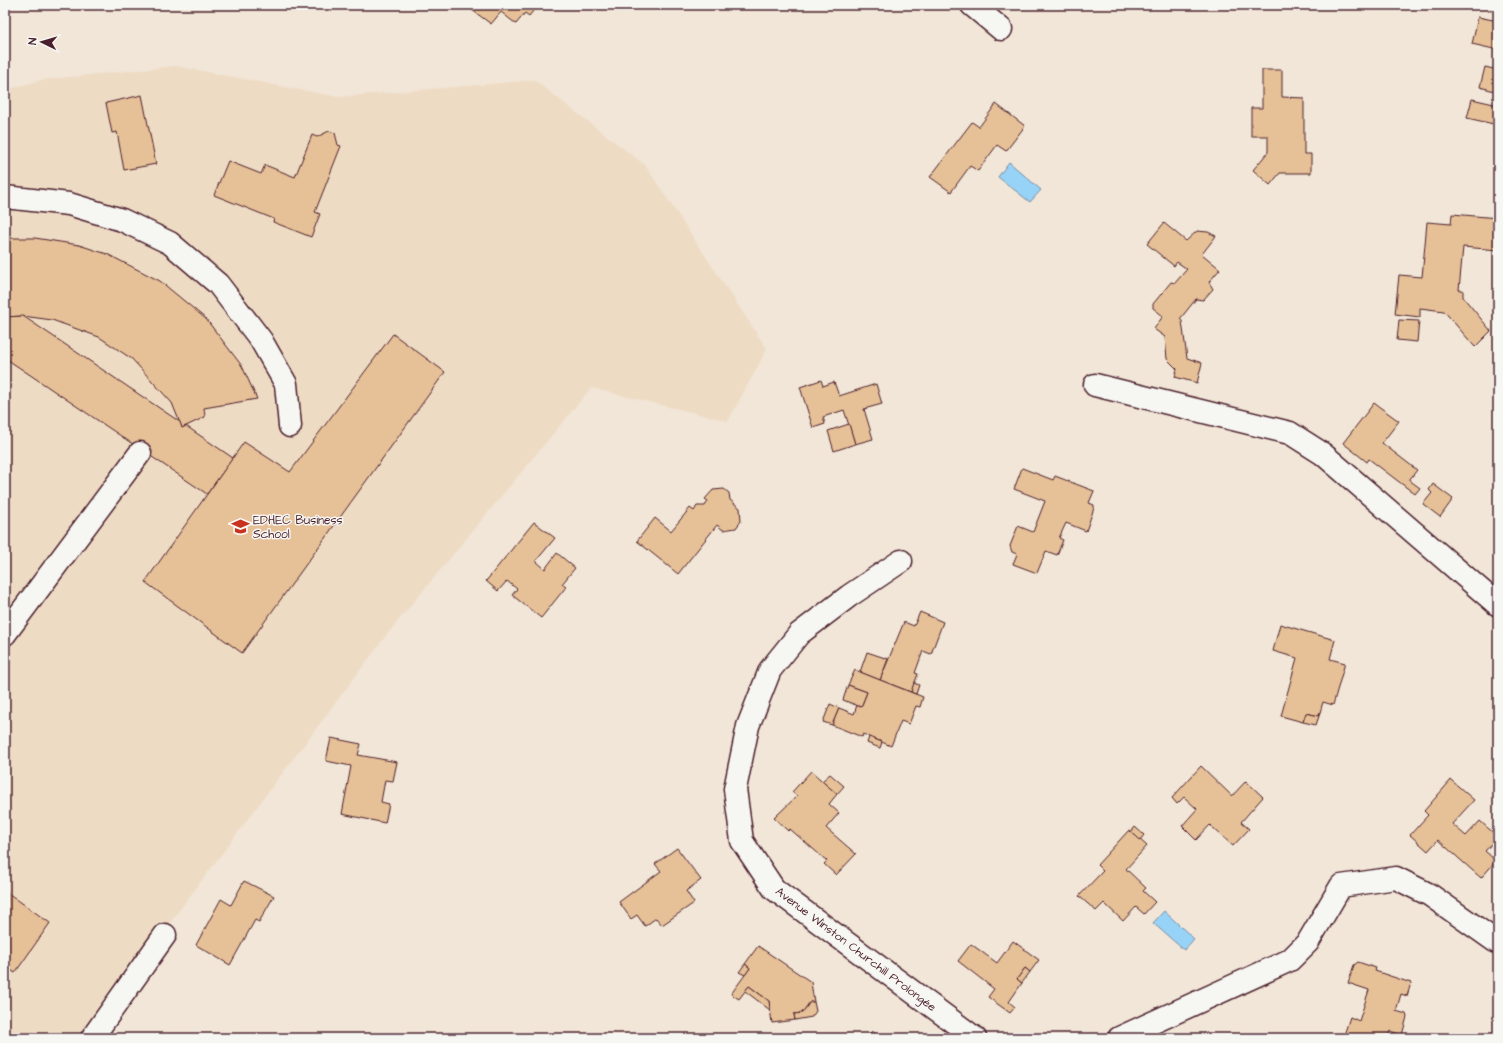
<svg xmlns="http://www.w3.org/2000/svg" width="1503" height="1043" viewBox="0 0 1503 1043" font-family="'Architects Daughter',sans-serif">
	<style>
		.built { fill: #eedbc4 }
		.water { fill: #97d3f7; stroke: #788ba5 }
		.building { fill: #e6c097; stroke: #4a1f2b }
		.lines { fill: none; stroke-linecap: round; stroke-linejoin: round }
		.minor-casing { stroke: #4a1f2b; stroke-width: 25 }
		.minor { stroke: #f6f6f2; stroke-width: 22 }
		.labels { text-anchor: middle; stroke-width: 3; stroke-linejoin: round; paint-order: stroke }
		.poi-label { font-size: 12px; fill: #4a1f2b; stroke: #f6f6f2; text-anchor: start }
		.street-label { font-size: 12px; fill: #4a1f2b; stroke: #f6f6f2 }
	</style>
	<rect width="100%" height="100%" fill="#f1e6d7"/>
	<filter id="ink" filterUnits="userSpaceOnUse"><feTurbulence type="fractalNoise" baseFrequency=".025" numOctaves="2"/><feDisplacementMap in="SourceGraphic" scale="8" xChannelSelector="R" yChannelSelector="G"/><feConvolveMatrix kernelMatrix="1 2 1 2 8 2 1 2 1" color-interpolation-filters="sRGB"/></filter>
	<g filter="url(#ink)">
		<polygon class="built" points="176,66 338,97 534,80 645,165 767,349 728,421 591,388 388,633 83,1038 5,1038 5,90 41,80"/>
		<g class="water">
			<polygon points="1009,162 1041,190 1030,202 998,177"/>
			<polygon points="1164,911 1194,939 1184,950 1153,923"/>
		</g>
		<g class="building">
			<polygon points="469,5 538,5 529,16 525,13 516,24 501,12 491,24 468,7"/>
			<polygon points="1478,17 1498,21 1498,50 1472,44"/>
			<polygon points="1485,67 1498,70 1498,92 1480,87"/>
			<polygon points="1262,70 1282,70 1282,97 1304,98 1304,154 1311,154 1311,173 1280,173 1270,185 1253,170 1268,152 1268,136 1251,136 1251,108 1262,108"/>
			<polygon points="142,95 156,164 124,170 117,132 112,133 106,103"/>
			<polygon points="1472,99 1498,105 1498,125 1467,118"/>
			<polygon points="996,104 1025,126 1006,151 997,145 978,171 970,166 951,192 930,177 972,122 979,127"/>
			<polygon points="329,131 335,133 338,145 341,146 315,212 320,214 311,237 273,222 274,219 214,195 228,161 261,174 265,165 295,177 312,135 317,137"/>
			<polygon points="1452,214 1498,218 1498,250 1463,247 1459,290 1463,290 1463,297 1491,331 1475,347 1444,311 1420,308 1420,317 1395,314 1399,275 1422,277 1427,222 1451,224"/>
			<polygon points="1164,223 1186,241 1197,231 1208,232 1216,236 1202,254 1220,269 1209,282 1213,289 1203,300 1196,299 1180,319 1182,321 1187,358 1202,363 1197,383 1175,377 1177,369 1167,359 1165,337 1154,329 1163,316 1153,308 1153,304 1171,282 1175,283 1187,269 1177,262 1174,266 1147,244"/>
			<polygon points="5,238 35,238 79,245 107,254 160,281 206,319 242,366 257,399 204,408 205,417 182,428 172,403 132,359 99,337 52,320 23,316 5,317"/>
			<polygon points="23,316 180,422 182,428 186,426 233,458 207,494 5,358 5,317"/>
			<polygon points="1399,320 1419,321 1417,342 1397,340"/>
			<polygon points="393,334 445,372 242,653 145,582 244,442 290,472"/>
			<polygon points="821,380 823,386 834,382 839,396 876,384 882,404 864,409 873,439 855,444 844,410 823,417 825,424 813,428 800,387"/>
			<polygon points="1374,403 1399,421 1382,443 1417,470 1409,480 1420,488 1415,494 1369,459 1367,462 1343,443"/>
			<polygon points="849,424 855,444 834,451 828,431"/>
			<polygon points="1022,468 1053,480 1055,476 1094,491 1089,503 1094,505 1094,508 1086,531 1066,523 1059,538 1063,540 1057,555 1046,551 1037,573 1013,564 1017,554 1012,552 1010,546 1018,526 1033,532 1045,501 1014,489"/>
			<polygon points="1433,484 1453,499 1440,517 1423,504 1432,493 1429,490"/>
			<polygon points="724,489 729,493 730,500 740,508 741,521 736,528 723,530 717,525 678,574 637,541 655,518 671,531 690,508 694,511 697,506 705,506 708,501 705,499 713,490"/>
			<polygon points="534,522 555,538 536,561 545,569 557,553 575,568 562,584 566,587 541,618 512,595 517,589 507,581 498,591 486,581"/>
			<polygon points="920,612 943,622 931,654 923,651 915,673 918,674 911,692 880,680 904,622 914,626"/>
			<polygon points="1280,624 1335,640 1330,659 1345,663 1333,705 1323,702 1319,716 1306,713 1303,722 1281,716 1297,658 1273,651"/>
			<polygon points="867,652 888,659 880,680 860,672"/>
			<polygon points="855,670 923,697 920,707 916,706 909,724 901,721 891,746 863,734 862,737 832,725 839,708 854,714 857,705 861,707 867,692 848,685"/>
			<polygon points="914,683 919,685 916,694 911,692"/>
			<polygon points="848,685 867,692 861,707 843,700"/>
			<polygon points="830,704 839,708 832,725 823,722"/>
			<polygon points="1306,713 1319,716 1316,725 1303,722"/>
			<polygon points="869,737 882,742 880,748 867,743"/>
			<polygon points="331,738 361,744 358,755 397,762 393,781 385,780 381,802 389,804 385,823 342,814 351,766 326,761"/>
			<polygon points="1201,766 1232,796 1246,781 1263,797 1241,822 1249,829 1233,846 1210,825 1196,840 1182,826 1197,809 1184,797 1177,804 1172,798"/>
			<polygon points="811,771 837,794 829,804 839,813 826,828 856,854 836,875 824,864 827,861 790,829 788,831 774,818 797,796 792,792"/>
			<polygon points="830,774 844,786 837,794 822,781"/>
			<polygon points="1451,780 1474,800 1452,824 1466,836 1480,821 1498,837 1485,851 1496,861 1481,878 1438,840 1428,851 1410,835 1428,815 1424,811"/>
			<polygon points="1135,827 1144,835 1140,840 1131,832"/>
			<polygon points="1129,830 1147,846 1126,869 1146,888 1143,891 1155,902 1144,914 1136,907 1123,921 1104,903 1096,911 1079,896 1103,871 1097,865"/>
			<polygon points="677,848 701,880 686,891 694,903 662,925 656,918 645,926 637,915 631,919 619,902 661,871 655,864"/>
			<polygon points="244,881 274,896 259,922 255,920 230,965 196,945 221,899 231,905"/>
			<polygon points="5,891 50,923 15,973 5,966"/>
			<polygon points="1013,941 1039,960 1030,972 1025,968 1017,979 1022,983 1009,1002 1015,1007 1010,1013 988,997 994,989 958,961 971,944 997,963"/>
			<polygon points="758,946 811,982 814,1002 810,1002 802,1013 794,1014 795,1020 772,1023 769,1001 749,986 739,999 731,994 750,968 745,964"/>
			<polygon points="1358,962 1376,968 1375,971 1411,983 1407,996 1401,994 1396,1011 1406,1014 1407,1017 1402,1035 1390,1031 1387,1038 1349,1038 1345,1032 1350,1017 1359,1021 1369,990 1348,983 1354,965"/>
			<polygon points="745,964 750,968 745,975 739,972"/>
			<polygon points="1025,968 1030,972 1022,983 1017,979"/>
			<polygon points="749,986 769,1001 770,1010 745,991"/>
			<polygon points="810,1002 814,1002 816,1011 812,1017 795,1020 794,1014 802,1013"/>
			<polygon points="872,1031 882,1038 867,1038"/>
			<polygon points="494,1035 506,1035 505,1038 494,1038"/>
		</g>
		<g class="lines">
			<defs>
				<g id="minor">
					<polyline points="972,5 1001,29"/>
					<polyline points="5,197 69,204 122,220 170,243 218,284 261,340 286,384 290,426"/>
					<polyline points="1095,385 1290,433 1323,454 1498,605"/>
					<polyline points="901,561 849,596 799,634 770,670 748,726 735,789 742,841 774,889 975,1038"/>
					<polyline points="5,634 140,453"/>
					<polyline points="92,1038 165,935"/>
					<polyline points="1119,1038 1290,960 1308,942 1341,886 1396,878 1430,895 1498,943"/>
				</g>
			</defs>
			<use href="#minor" class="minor-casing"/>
			<use href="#minor" class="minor"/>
		</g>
	</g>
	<defs>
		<symbol id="university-bare" viewBox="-9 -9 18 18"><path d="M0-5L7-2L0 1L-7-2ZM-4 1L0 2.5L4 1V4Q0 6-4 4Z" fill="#c8321e" stroke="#f6f6f2" stroke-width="2.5" paint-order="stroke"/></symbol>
	</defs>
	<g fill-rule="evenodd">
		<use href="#university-bare" x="228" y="514" width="25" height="25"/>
	</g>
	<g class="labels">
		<g class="poi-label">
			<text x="253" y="524">EDHEC Business<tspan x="253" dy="14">School</tspan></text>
		</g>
		<g class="street-label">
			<text transform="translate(856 949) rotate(37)" y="4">Avenue Winston Churchill Prolongée</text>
		</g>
	</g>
	<rect width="1503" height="1043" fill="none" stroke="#f6f6f2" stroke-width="20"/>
	<rect x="10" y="10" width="1483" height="1023" fill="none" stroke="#4a1f2b" stroke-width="1.5" filter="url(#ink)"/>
	<g transform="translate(42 42) rotate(275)" stroke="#f6f6f2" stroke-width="3" paint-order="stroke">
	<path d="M0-3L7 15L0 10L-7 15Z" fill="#4a1f2b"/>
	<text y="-6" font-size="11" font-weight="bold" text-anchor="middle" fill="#4a1f2b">N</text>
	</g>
</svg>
